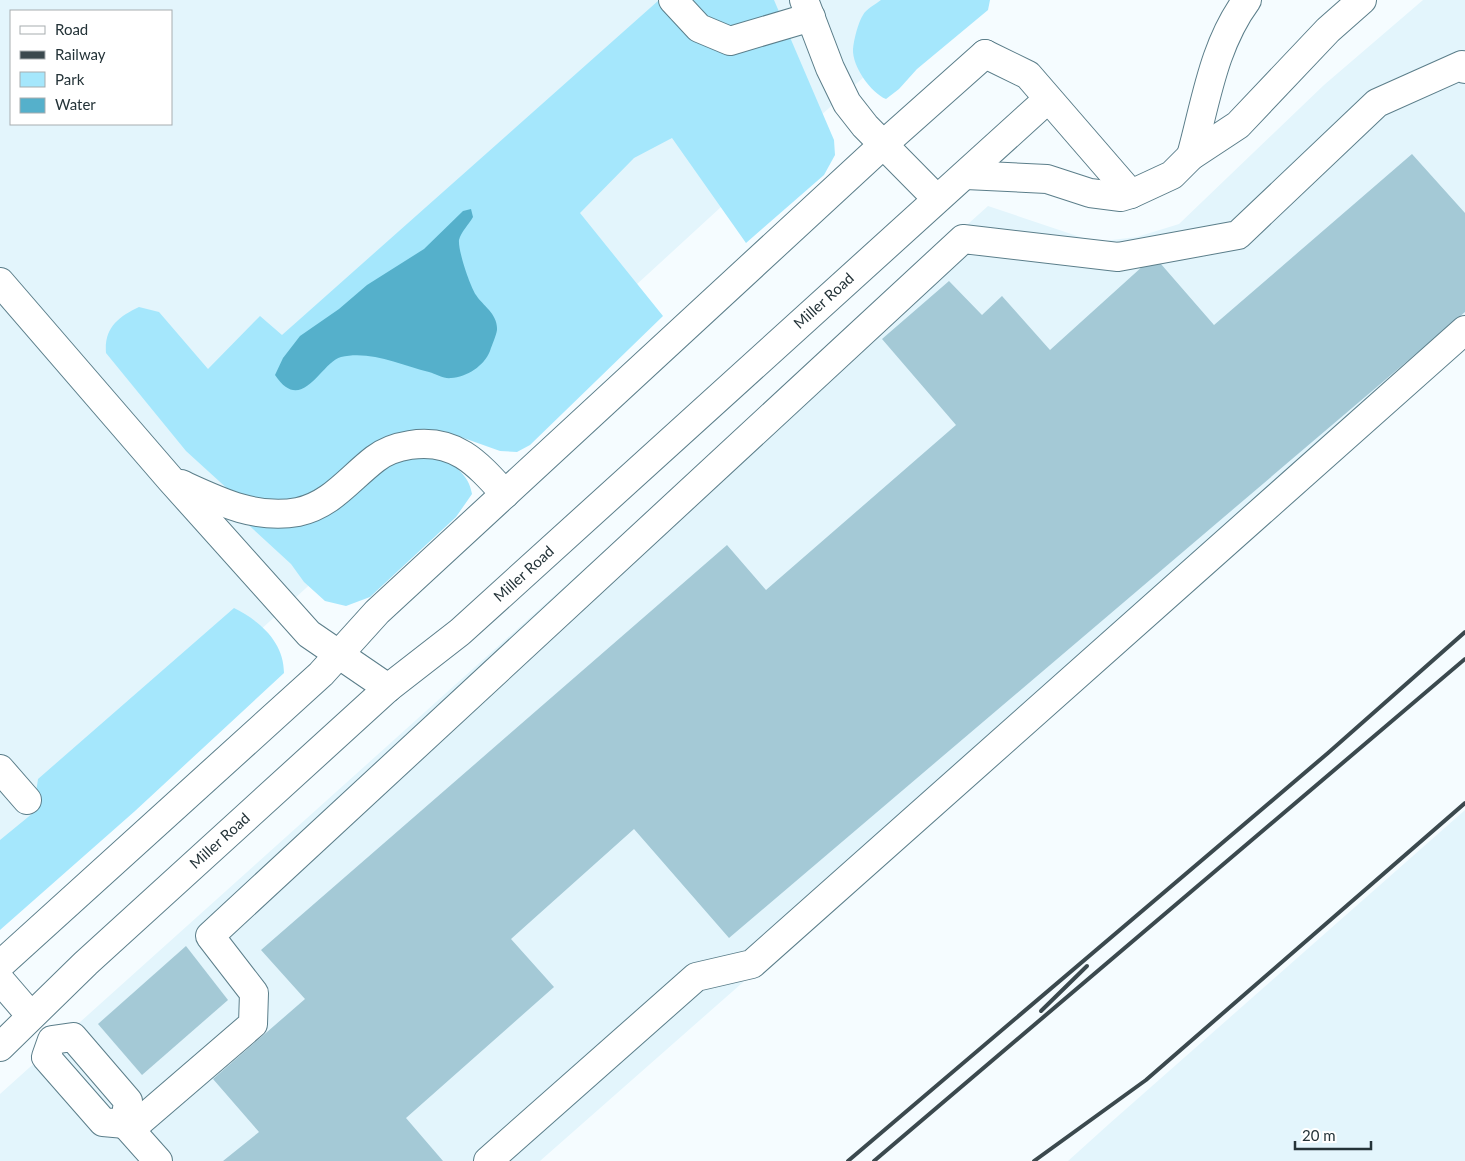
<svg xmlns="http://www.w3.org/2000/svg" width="1465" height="1161" viewBox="0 0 1465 1161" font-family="Lato,sans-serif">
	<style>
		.built { fill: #e3f5fc; fill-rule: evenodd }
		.green { fill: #a5e7fc }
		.water { fill: #55b0cb }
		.building { fill: #a4c9d6 }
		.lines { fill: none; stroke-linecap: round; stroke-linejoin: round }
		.minor-casing { stroke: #5b7e8a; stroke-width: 30 }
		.major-casing { stroke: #5b7e8a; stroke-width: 30 }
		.minor { stroke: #fff; stroke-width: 28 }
		.major { stroke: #fff; stroke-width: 28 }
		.rail { stroke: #3b494e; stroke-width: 4 }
		.labels { text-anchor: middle; stroke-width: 5; stroke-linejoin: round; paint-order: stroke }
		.street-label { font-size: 15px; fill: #243338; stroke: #fff }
	</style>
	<rect width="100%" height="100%" fill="#f5fcff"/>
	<g class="built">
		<path d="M0 0H950L819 117 219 668 0 861ZM11 11H171V124H11Z"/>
		<polygon points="1423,0 1465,0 1465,346 540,1161 0,1161 0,1094 988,206 1095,242 1137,237 1179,224 1324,85"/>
		<polygon points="1465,810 1465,1161 1068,1161 1109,1124"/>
	</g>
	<g class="green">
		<path d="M659 0H774L834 140 835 155 824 175 746 243 672 138 634 158 580 213 663 316 530 445 517 452 500 451 444 431 414 430 386 440 315 494 294 500 273 502 231 492 186 451 106 353C104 328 118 317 139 307L159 312 208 369 260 316 282 335Z"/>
		<path d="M881 0H990L988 10 917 69 899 89 886 99C871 93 852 66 853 49 854 39 858 23 863 15 866 9 876 4 881 0Z"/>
		<path d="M438 453C453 465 469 474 472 494L456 517 370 597 346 606 325 601 304 582 291 564 242 519 406 458Z"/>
		<path d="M234 608C260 621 284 642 284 673L135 811 0 930V840L33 813 38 779Z"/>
	</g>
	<path class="water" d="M471 209 473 217C469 224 461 232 459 240 458 251 470 286 476 295 483 306 498 314 497 330 496 336 492 345 490 351 484 366 467 377 451 378 444 379 436 374 429 372 401 365 370 350 341 357 321 362 302 416 275 375L283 358 300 336 339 309 367 285 424 249 463 211Z"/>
	<g class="building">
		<polygon points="1412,154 1465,213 1465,312 729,938 634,829 511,939 554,987 406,1118 443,1161 223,1161 259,1132 213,1079 305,999 261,950 727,545 766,590 956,425 882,339 949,281 982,315 1002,296 1050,350 1154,256 1214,325"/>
		<polygon points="186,946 228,1000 142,1075 98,1024"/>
	</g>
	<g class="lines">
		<defs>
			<g id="minor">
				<polyline points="673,0 699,28 730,41 811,17"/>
				<polyline points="804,0 830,68 847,103 865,126 936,198"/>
				<polyline points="985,54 1028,75 1131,194"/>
				<path d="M1191 156C1206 102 1213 46 1247 0"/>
				<polyline points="966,175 1047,179 1090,193 1121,197 1131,194 1172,175 1191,156 1238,125 1328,30 1362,0"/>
				<polyline points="0,282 171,480 309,634 388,688"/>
				<path d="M181 484C218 501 256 520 298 512 331 505 349 479 375 459 385 451 397 447 410 445 455 438 477 463 505 494"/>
				<polyline points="0,769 27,800"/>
				<polygon points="73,1037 128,1101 125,1124 103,1122 46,1057 52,1040"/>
				<polyline points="125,1124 158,1161"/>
				<polyline points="131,1129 253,1024 254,993 210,936 963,239 1118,257 1238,235 1377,103 1462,65 1465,69"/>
				<polyline points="488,1161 696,977 752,964 1465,330"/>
			</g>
			<g id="major">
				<polyline points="0,965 321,674 377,612 885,143 985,54"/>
				<polyline points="0,980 31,1016"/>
				<polyline points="0,1047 86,963 388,688 460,632 1048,99"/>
			</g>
		</defs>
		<use href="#minor" class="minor-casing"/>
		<use href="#major" class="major-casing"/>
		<use href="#minor" class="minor"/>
		<use href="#major" class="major"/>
		<g class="rail">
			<polyline points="1041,1011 1087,966"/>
			<polyline points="848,1161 1328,753 1465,632"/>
			<polyline points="874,1161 1465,659"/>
			<polyline points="1034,1161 1146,1080 1465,803"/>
		</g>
	</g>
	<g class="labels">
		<g class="street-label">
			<text transform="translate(824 301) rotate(-42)" y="5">Miller Road</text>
			<text transform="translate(524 574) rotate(-42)" y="5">Miller Road</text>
			<text transform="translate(220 841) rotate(-42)" y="5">Miller Road</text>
		</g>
	</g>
	<rect x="10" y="10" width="162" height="115" fill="#ffffff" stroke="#a7adaf"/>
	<rect x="20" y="26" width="25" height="8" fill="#ffffff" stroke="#a7adaf"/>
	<text x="55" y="35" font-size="15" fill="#243338">Road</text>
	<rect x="20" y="51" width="25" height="8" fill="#3b494e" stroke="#a7adaf"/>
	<text x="55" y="60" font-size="15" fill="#243338">Railway</text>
	<rect x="20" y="72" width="25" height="15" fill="#a5e7fc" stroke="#a7adaf"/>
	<text x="55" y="85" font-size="15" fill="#243338">Park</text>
	<rect x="20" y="98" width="25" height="15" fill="#55b0cb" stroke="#a7adaf"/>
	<text x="55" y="110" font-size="15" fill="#243338">Water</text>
	<path d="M1295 1141v8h76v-8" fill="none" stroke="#243338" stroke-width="2.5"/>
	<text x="1302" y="1141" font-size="15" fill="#243338" stroke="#ffffff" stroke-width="4" paint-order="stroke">20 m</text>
</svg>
